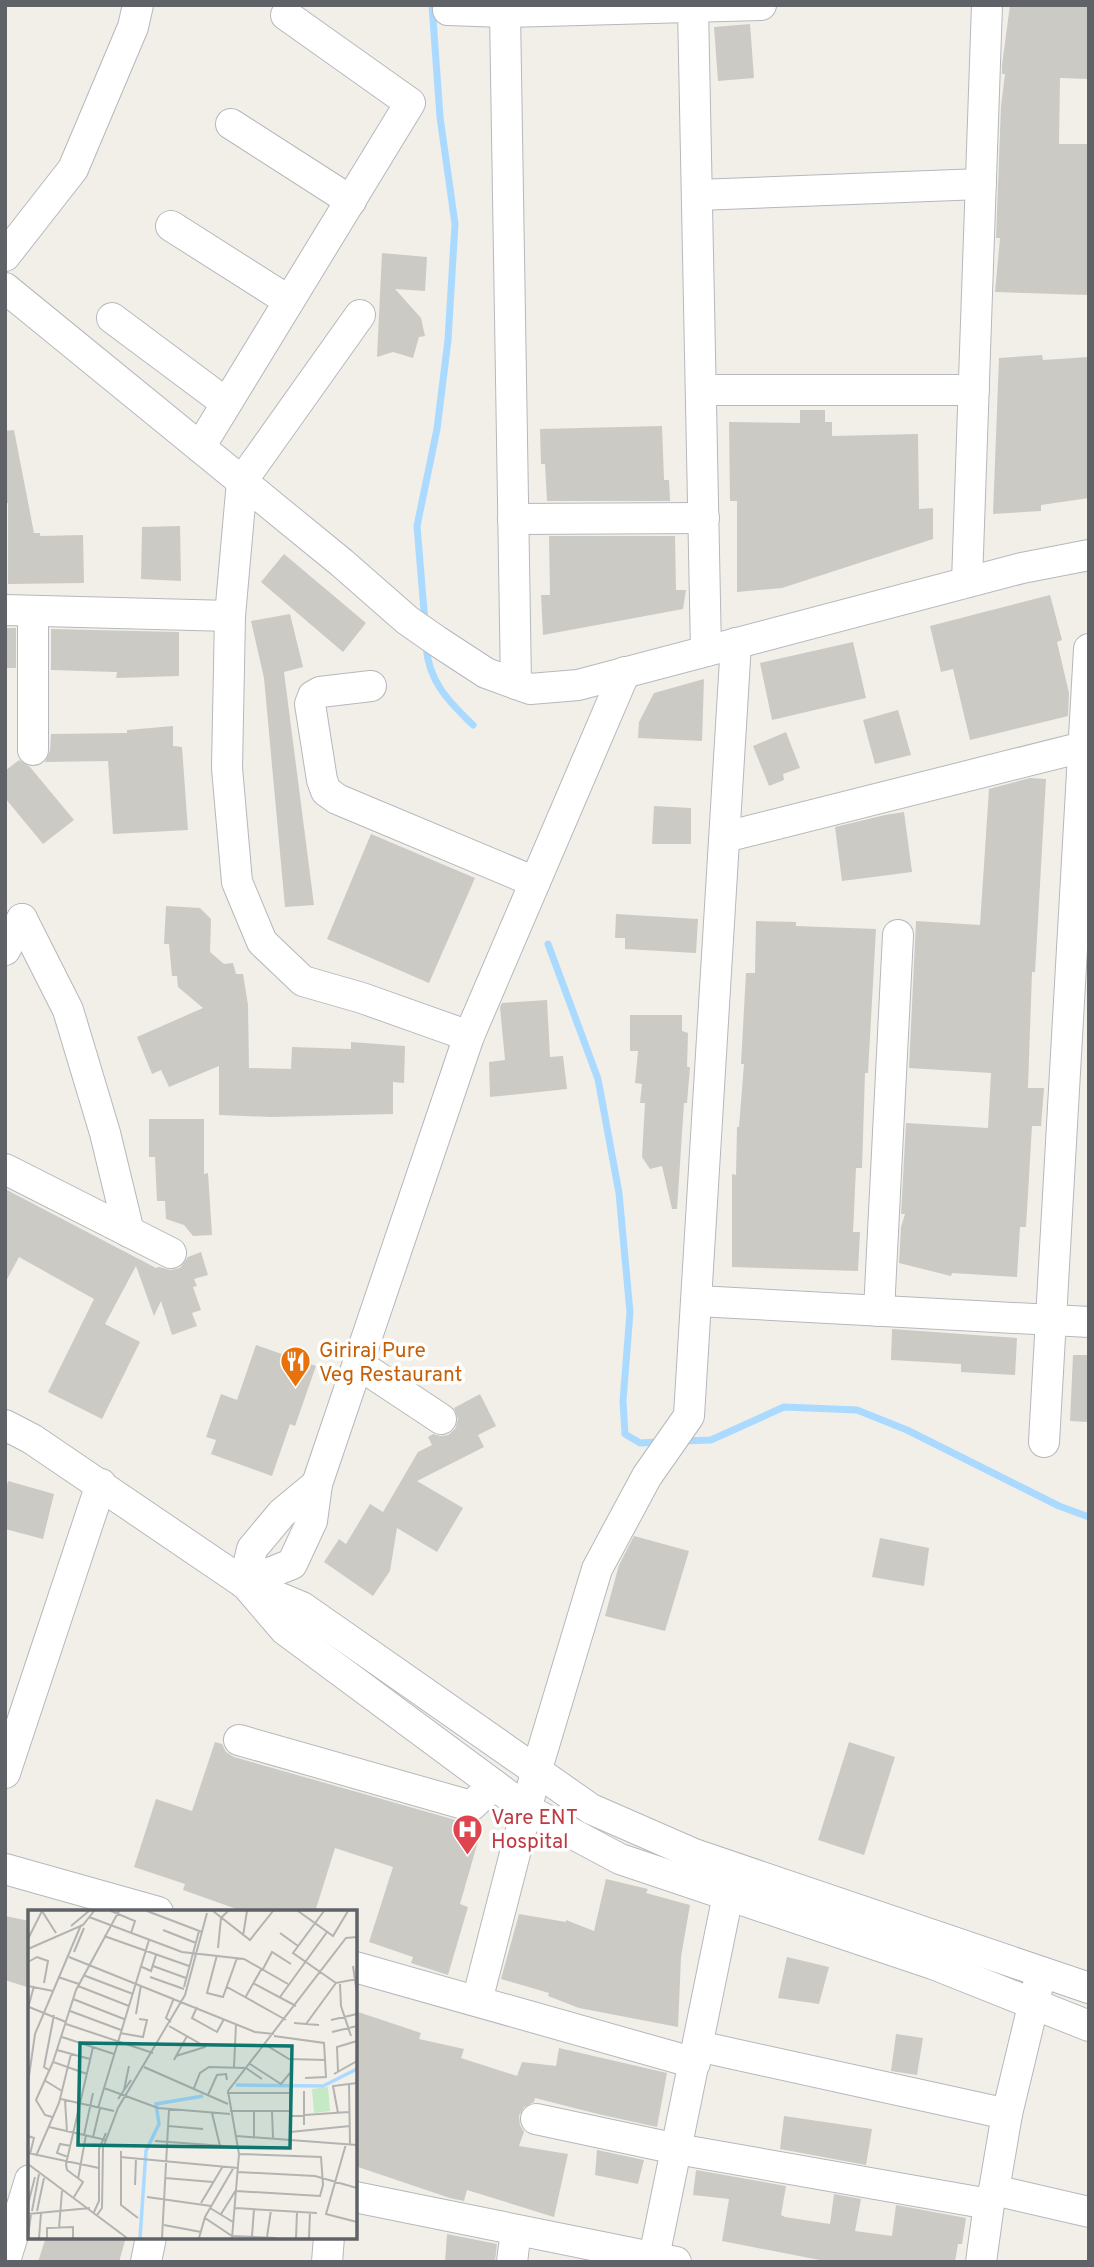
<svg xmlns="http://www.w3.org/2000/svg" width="1094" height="2267" viewBox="0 0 1094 2267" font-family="Overpass,sans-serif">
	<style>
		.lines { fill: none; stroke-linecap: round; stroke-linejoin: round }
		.stream { stroke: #aadaff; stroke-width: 7 }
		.building { fill: #cccac5 }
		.minor-casing { stroke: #b5b8bc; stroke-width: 32 }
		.minor { stroke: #fff; stroke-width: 30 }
		.labels { text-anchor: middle; stroke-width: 7; stroke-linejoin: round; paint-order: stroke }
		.food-label { font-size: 21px; fill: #c56008; stroke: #fff; text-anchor: start }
		.health-label { font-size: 21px; fill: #be3a42; stroke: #fff; text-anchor: start }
		.inset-river { fill: none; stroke: #aadaff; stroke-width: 3.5 }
		.inset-road { fill: none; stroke: #b3b3b1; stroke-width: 2 }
		.view { fill: #0f766e; fill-opacity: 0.15; stroke: #0f766e; stroke-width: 3.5 }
		.inset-edge { fill: none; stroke: #5f6368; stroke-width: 3.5 }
	</style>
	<rect width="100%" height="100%" fill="#f1efe8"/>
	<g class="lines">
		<g class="stream">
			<polyline points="425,623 417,526 437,429 448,340 455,224 440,117 432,5"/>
			<path d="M426 645C428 681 449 702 473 725"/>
			<polyline points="548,944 598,1079 619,1193 630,1312 623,1401 625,1434 640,1443 659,1442"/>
			<polyline points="681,1441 711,1440 784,1407 857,1410 907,1430 1059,1506 1089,1517"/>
		</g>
	</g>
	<g class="building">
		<polygon points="1010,5 1089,5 1089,79 1060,78 1059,144 1089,144 1089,295 995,292 1000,238 996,238 1001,106 1005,74 1002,74 1002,65"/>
		<polygon points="750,24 754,78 718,81 714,27"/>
		<polygon points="382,253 427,257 425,291 395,289 421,318 425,336 419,337 413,358 393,352 377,357"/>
		<polygon points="1042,355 1043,360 1089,357 1089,498 1041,505 1041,511 993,514 999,358"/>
		<polygon points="800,410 825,410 825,422 832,422 832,436 918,434 919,509 933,508 933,539 782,588 737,592 737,501 730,501 729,422 800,423"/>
		<polygon points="662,426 664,480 669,480 670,501 547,501 545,464 541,464 540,429"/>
		<polygon points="14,430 34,533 40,533 40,536 83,535 84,583 8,584 8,503 5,503 5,431"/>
		<polygon points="180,526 181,581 141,579 142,527"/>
		<polygon points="549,536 675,536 676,590 686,590 683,609 543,635 541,595 550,595"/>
		<polygon points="284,554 366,623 343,652 261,582"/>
		<polygon points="1050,595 1062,640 1057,642 1069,693 1068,716 970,740 953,669 941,672 930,626"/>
		<polygon points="290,614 303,667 284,672 314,905 285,907 264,678 251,621"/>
		<rect x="5" y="628" width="11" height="40"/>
		<polygon points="51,629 179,632 179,676 116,678 117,672 51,670"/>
		<polygon points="853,642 866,698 772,720 760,663"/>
		<polygon points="704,679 702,741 638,738 639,722 654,693"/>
		<polygon points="898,710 911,755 875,764 863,720"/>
		<polygon points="173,726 173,746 182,747 188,830 113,834 108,761 45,762 50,751 51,734 127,733 127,730"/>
		<polygon points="786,732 800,768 783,774 784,780 769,786 753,746"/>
		<polygon points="19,760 30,767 74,820 43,844 5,798 5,771"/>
		<polygon points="1030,778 1046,779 1035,972 1032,972 1028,1088 1044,1088 1041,1126 1032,1126 1026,1227 1020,1227 1017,1277 952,1273 951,1276 899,1263 901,1227 905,1214 901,1214 906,1123 988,1128 991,1073 909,1068 916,921 980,925 989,789"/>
		<polygon points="654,806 691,808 691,844 652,844"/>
		<polygon points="904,812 912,872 842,881 835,827 885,815"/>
		<polygon points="371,834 475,878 429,983 327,939"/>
		<polygon points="166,906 200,908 211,919 210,952 224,964 233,963 236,974 243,974 248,1005 249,1068 291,1069 292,1047 351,1049 351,1042 405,1046 404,1083 393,1082 393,1114 271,1117 219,1115 219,1066 169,1087 161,1070 152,1074 137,1037 203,1008 178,987 177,976 172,976 169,944 164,944"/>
		<polygon points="616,914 698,919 696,953 625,949 625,938 615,938"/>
		<polygon points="756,921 796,922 796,926 876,929 868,1073 865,1073 862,1168 856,1168 853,1232 860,1232 858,1271 732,1267 732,1174 736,1175 737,1127 739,1127 744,1064 741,1064 746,973 755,973"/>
		<polygon points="547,1000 550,1057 563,1056 567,1089 490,1097 489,1062 505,1060 500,1007 502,1003"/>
		<polygon points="630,1015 682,1015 682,1031 688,1033 687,1067 690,1067 687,1103 684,1103 677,1209 672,1209 662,1166 650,1169 642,1157 645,1103 640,1103 642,1084 635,1083 638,1051 630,1051"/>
		<polygon points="149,1119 204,1119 204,1174 208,1173 212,1235 193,1236 184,1225 166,1219 165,1201 157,1201 155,1157 149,1157"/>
		<polygon points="5,1189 156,1268 159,1267 171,1270 180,1268 188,1257 201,1252 208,1275 194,1279 197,1286 193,1287 201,1310 192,1313 197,1326 172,1335 161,1301 154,1316 136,1266 105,1324 140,1342 102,1419 48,1392 94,1299 19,1257 5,1283"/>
		<polygon points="892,1329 1017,1338 1015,1375 961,1372 961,1364 891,1360"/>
		<polygon points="256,1345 316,1366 295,1426 290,1424 272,1476 211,1454 216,1440 206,1437 221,1394 237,1400"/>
		<polygon points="1073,1355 1089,1355 1089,1422 1070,1421"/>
		<polygon points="480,1394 496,1426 478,1435 484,1447 417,1481 463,1508 437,1552 397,1528 390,1571 373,1596 324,1562 339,1539 346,1544 370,1504 383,1512 418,1452 432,1445 428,1437 433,1434 441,1436 448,1435 455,1429 458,1419 454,1408"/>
		<polygon points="8,1481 54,1494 43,1539 5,1529 5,1494"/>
		<polygon points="634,1536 689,1551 665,1631 605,1616 619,1565"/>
		<polygon points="880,1538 929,1548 924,1586 872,1577"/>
		<polygon points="215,1742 222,1744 226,1752 234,1757 466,1823 483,1824 460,1904 468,1907 448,1975 411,1963 413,1957 369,1942 393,1867 335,1848 315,1912 245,1912 183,1890 185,1884 134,1867 156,1799 192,1811"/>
		<polygon points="849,1742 895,1757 864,1855 818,1840"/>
		<polygon points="606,1879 648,1889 646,1893 690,1905 681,1957 678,2027 579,2008 548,1996 549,1993 501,1979 519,1914 566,1922 566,1920 594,1931"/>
		<polygon points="5,1916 30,1921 30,1988 5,1980"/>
		<polygon points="787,1957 829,1967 819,2004 778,1998"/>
		<polygon points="355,2011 421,2033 419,2039 464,2049 461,2058 517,2076 522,2062 556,2066 559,2048 667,2073 657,2127 598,2114 535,2098 534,2102 524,2107 519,2116 520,2125 524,2132 519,2146 568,2154 554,2217 467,2190 464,2201 450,2198 355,2166"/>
		<polygon points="896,2034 923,2038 917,2075 891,2071"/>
		<polygon points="784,2116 872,2129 866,2165 780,2149"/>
		<polygon points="597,2150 644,2160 638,2184 595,2175"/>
		<polygon points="696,2170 786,2186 781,2215 785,2217 830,2224 834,2194 861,2199 855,2231 892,2236 896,2205 966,2218 962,2244 958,2244 955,2262 830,2262 722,2241 729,2199 693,2195"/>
		<polygon points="447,2234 497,2244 495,2262 445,2262"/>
		<polygon points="46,2237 126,2237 119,2262 38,2262"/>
	</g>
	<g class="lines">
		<defs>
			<g id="minor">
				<polyline points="693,7 706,651"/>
				<polyline points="448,10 505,12 761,5"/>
				<polyline points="505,12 516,684"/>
				<polyline points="231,124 351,201"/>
				<polyline points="697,195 981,184"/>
				<polyline points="171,226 289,301"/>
				<polyline points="5,256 73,169 133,27 138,5"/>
				<polyline points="5,288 342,563 407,620 437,641 486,673 530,689 578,685 1022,568 1089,555"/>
				<polyline points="360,315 242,481 230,616 227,768 237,882 262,942 303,981 362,998 469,1036"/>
				<polyline points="112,318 226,403"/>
				<polyline points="701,390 974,390"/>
				<polyline points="200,447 410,103 286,15"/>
				<polyline points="513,519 704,518"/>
				<polyline points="967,582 987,5"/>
				<polyline points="5,610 230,616"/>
				<polyline points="33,611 33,750"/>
				<polyline points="371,686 320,692 313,696 310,704 322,780 326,791 337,799 535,882"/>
				<polyline points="725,837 1083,747"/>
				<polyline points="22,919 68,1010 105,1133 129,1232"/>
				<polyline points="5,950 22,919"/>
				<polyline points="5,1169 171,1253"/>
				<polyline points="697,1301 1089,1322"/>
				<polyline points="879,1311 898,935"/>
				<polyline points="358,1364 441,1419"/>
				<polyline points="5,1425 32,1439 244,1583 302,1607 591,1809 694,1854 1089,1988"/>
				<polyline points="1044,1442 1089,649"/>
				<polyline points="244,1583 292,1564 312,1521 317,1484 469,1036 625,672"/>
				<polyline points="244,1583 252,1549 282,1513 317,1484"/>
				<polyline points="249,1588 285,1630 528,1810 620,1859 933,1964 1089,2026"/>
				<polyline points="239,1740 471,1806 494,1785"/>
				<polyline points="5,1773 101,1484"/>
				<polyline points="5,1869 158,1912"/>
				<polyline points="355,1967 695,2063"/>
				<polyline points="477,2001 536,1772 597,1569 647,1476 689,1416 736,643"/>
				<polyline points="698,2046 1007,2114"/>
				<polyline points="536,2119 677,2149 989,2204"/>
				<polyline points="994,2190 1089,2212"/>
				<polyline points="355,2197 676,2262"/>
				<polyline points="5,2261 30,2180"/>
				<polyline points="146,2262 151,2237"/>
				<polyline points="327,2262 329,2237"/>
				<polyline points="512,2262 516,2230"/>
				<polyline points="653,2262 728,1895"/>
				<polyline points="981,2262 989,2204 994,2190 1007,2114 1038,1985"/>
			</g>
		</defs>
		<use href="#minor" class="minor-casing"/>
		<use href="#minor" class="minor"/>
	</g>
	<defs>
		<symbol id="restaurant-pin" viewBox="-11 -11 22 30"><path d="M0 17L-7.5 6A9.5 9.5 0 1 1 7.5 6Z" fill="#e8710a" stroke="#fff"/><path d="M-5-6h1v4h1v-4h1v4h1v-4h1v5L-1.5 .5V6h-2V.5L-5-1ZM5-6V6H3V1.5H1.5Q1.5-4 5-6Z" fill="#fff"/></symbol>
		<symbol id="hospital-pin" viewBox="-11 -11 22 30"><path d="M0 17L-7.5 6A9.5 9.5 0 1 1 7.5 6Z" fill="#e0444e" stroke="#fff"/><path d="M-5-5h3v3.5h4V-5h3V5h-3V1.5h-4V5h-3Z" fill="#fff"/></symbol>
	</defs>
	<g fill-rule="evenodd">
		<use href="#restaurant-pin" x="278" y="1344" width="35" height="47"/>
		<use href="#hospital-pin" x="450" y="1812" width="35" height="47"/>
	</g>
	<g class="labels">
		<g class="food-label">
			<text x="319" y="1357">Giriraj Pure<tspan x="319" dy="24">Veg Restaurant</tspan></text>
		</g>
		<g class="health-label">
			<text x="491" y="1824">Vare ENT<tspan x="491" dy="24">Hospital</tspan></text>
		</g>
	</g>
	<g transform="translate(28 1910)">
		<rect width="329" height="329" fill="#f1efe8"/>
		<path d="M300 177 302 201 286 203 284 179Z" fill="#c5e8c5"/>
		<path class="inset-river" d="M208 175 295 176 329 159M112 328 118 241 131 214 128 194 175 186"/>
		<path class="inset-road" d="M14 1 28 23M83 1 107 11 103 23M119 1 174 22M185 1 222 30 245 1M270 1 305 26 320 1M296 1 265 43 308 73 329 69M61 7 154 42 216 49 260 74M43 16 61 1M135 20 168 33M252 23 270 36M76 26 161 56M215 26 219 1M0 29 14 1M190 38 193 8 200 1M0 39 55 15 66 1M46 42 56 18M189 45 179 83 195 87 209 48M41 47 227 122 246 124M0 52 9 47 20 51 16 73M112 56 123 61 128 45M125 56 158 68M325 56 329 84M235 59 244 42 263 54M55 65 105 84M30 67 51 74M122 67 156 79M225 73 268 96M312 74 313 96 323 126M0 76 25 81M50 76 101 96M156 77 171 21M199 77 258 110M252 87 299 22M217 88 234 58M45 89 96 109M1 97 38 112M169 97 164 108 189 122 196 109M0 98 6 76M42 101 93 120M108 104 113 75M303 110 329 104M143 112 138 108 146 88M266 113 291 115M38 114 125 143M278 114 308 73M141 116 178 137M304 122 329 116M92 123 115 127 119 110 111 109M246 126 296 133 298 167 277 168M34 127 86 144M238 135 261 149 298 150M29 140 62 149M148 146 177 137M146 150 159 126M222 154 253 174 262 163M116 157 200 194M206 157 208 114M21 160 16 157 26 105M310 161 309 137 329 131M59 164 25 152 48 80 91 1M306 164 329 151M16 170 34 181M0 173 7 124 53 15M321 173 322 235M76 178 130 198 202 204M166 178 172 163 181 157 218 158 234 169M262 178V228M96 180 101 156M276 181V215M199 183H262M180 185 189 165 198 164 199 170M33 189 86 201M90 189 103 170M37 190 39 222M70 198 121 30M202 201H262M244 201 245 228M184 203 192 236M310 203 305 176 329 173M262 206 321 202M24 207 17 205 8 190 25 152M140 216 175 219M21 217 78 230M262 222 322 216M56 225 65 183M0 226 6 228 2 244M208 226 329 235M65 227 72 198M226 227V201M127 231 210 237M318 234 298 304 329 312M93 241V295L110 308M0 243 71 258M8 246 31 193 43 144M40 247 29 243 32 234 43 236M92 247 210 258M0 254 99 328M210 262 287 266 329 278M137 268 185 272M50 269 58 225M107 275 108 248M208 281 292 286 295 275 293 247 211 244M46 287 55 272 39 260 38 254 65 137M119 287 183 296M173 293 195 256M0 294 7 267M182 298 205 312M207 298 289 303M4 301 11 264M9 301 16 268M66 302 71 291V239L78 223M0 304 62 298M193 304 208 280M69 305 74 298 75 238 90 198 157 85 179 3M177 308 204 326 248 328M136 315 173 322M31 318 34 281M0 326 3 304M224 326 226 299M239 327 243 300M11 328 13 303M19 328V318L45 317V328M134 328 141 199M171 328 177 307 206 257M204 328 211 244 200 181 318 28 329 27M268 328 269 302M281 328 282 302"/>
		<path class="view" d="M52 133 264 136 262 238 50 235Z"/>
		<rect width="329" height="329" class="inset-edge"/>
	</g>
	<rect width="1094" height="2267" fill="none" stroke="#5f6368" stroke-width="14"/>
</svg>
